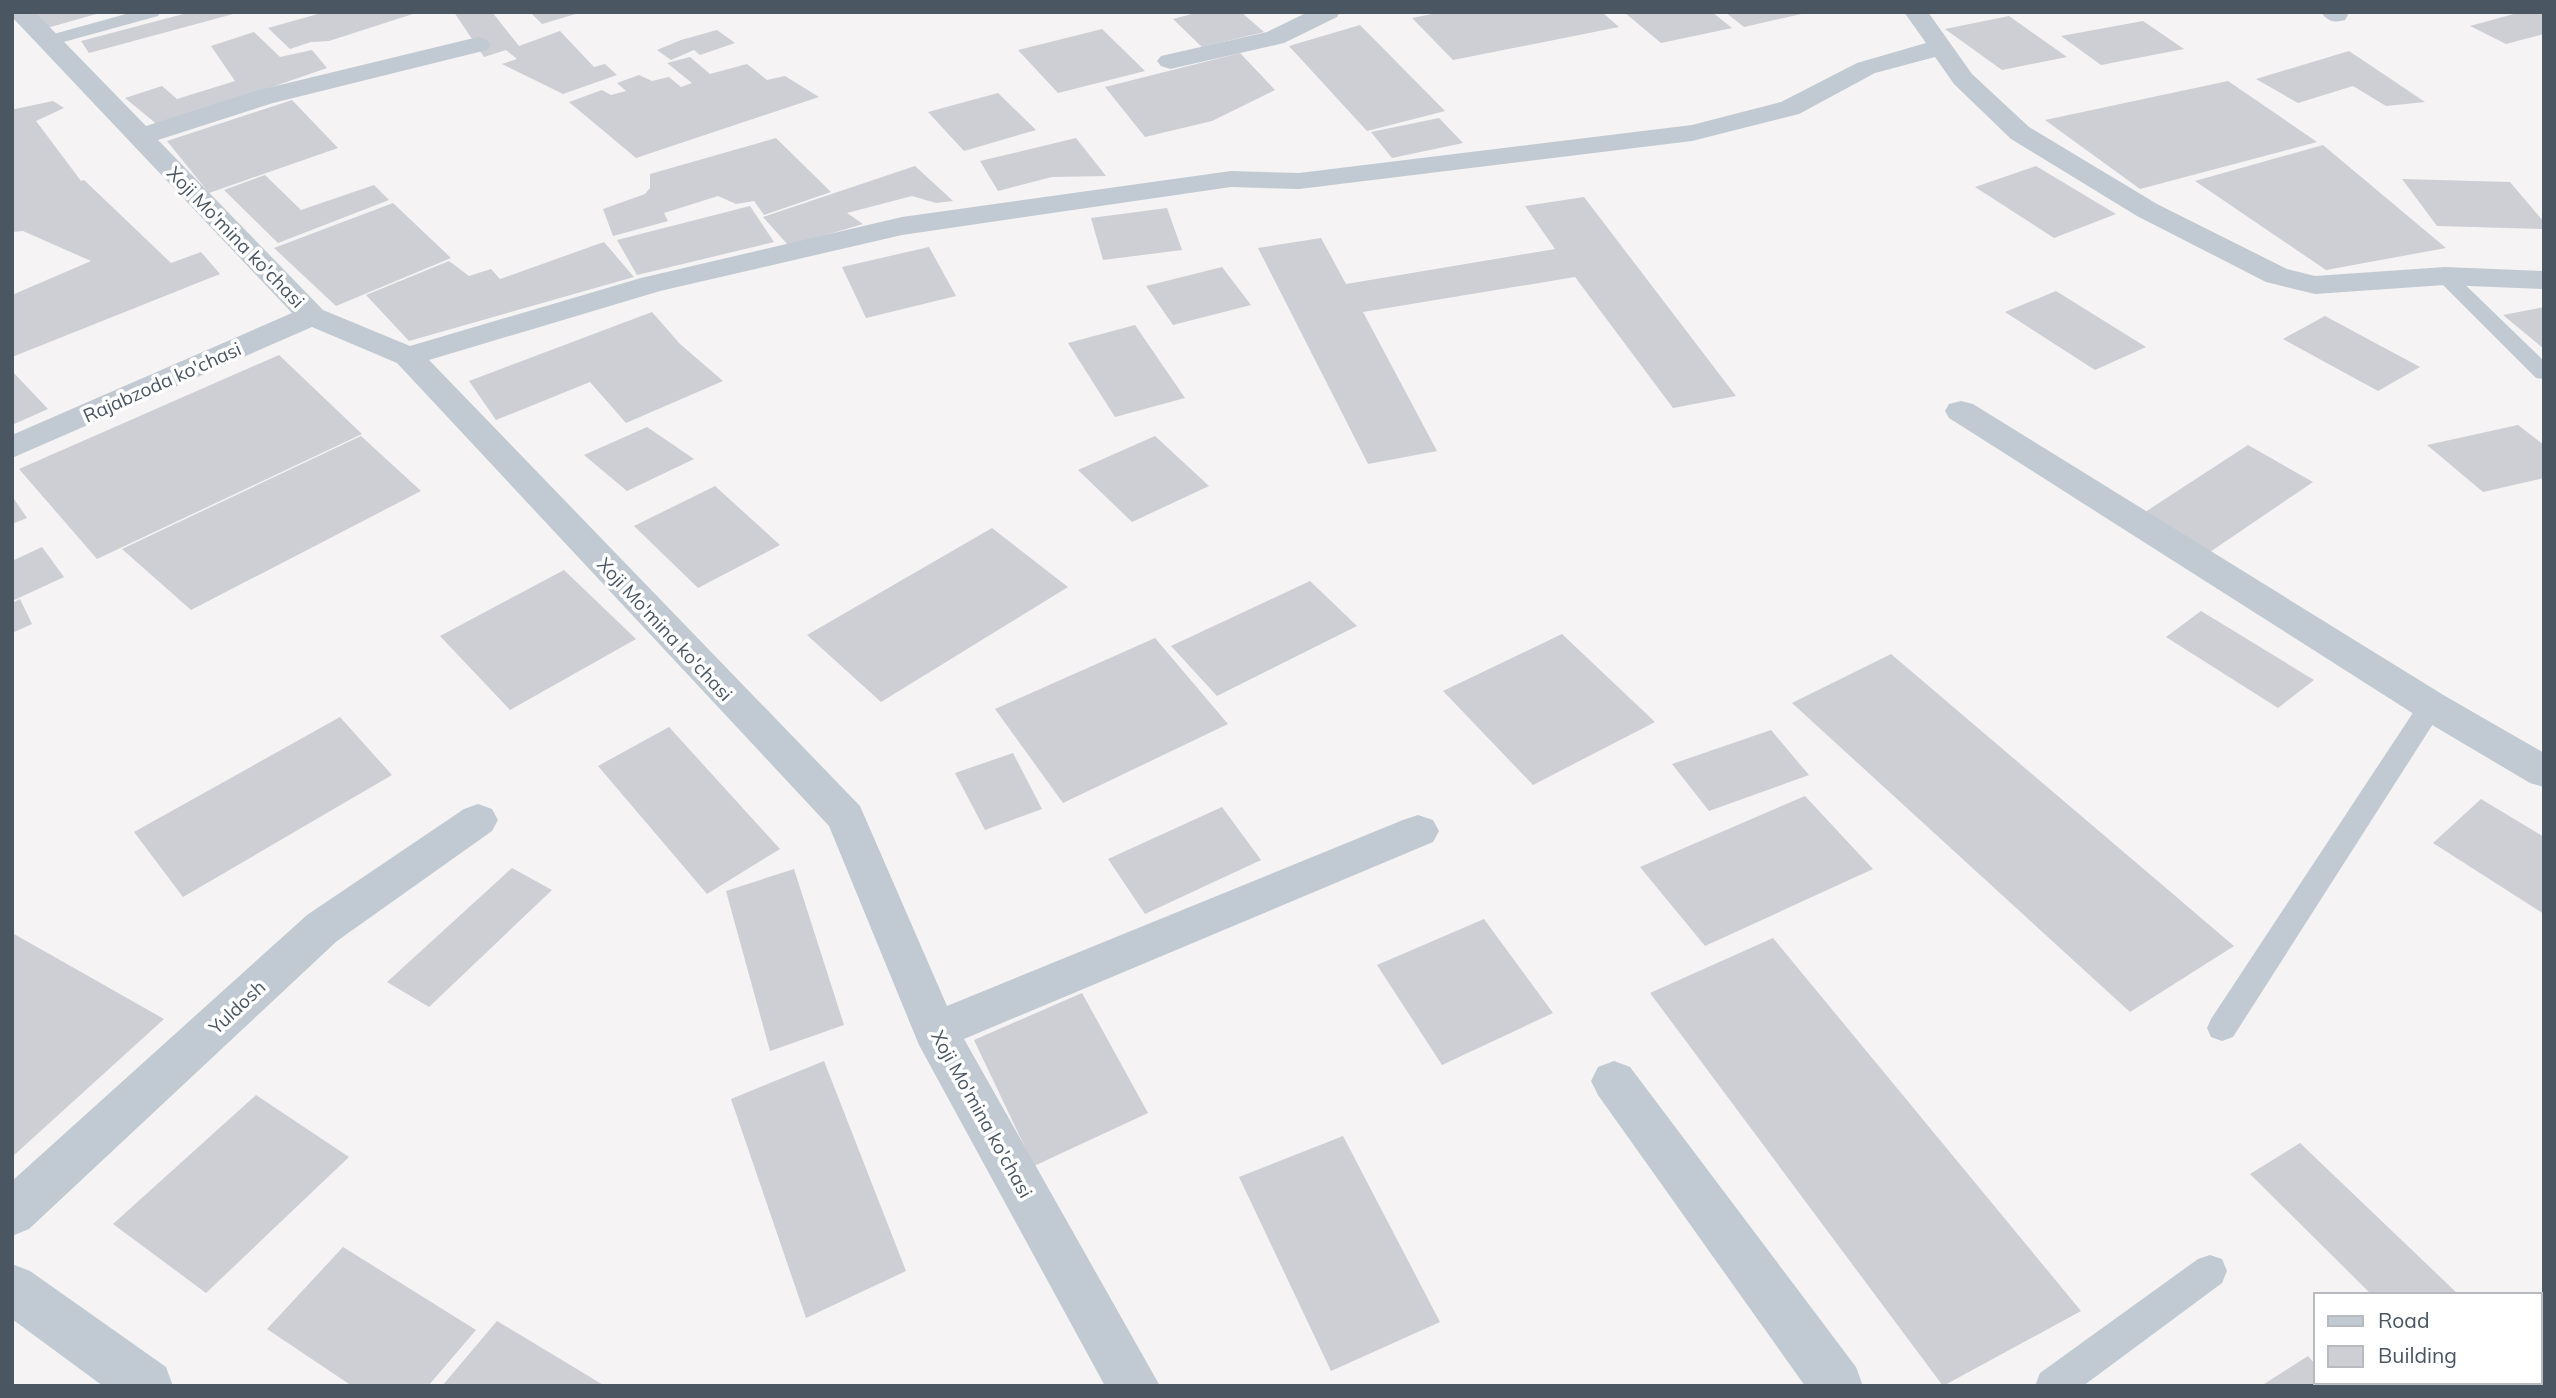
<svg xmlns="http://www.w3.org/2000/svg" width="2556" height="1398" viewBox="0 0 2556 1398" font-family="Mulish,sans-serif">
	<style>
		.building { fill: #cdcfd5 }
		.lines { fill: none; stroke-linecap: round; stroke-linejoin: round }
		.service { fill: #c1cad2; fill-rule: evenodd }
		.minor { fill: #c1cad2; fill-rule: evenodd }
		.labels { text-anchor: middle; stroke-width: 7; stroke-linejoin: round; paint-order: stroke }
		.street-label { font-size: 19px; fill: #4a5661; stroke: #fff }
	</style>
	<rect width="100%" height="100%" fill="#f5f3f3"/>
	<g class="building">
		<polygon points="33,12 100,12 100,13 47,28"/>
		<polygon points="191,12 237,13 89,53 81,41"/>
		<polygon points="325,12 416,12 416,13 329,41 311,42 290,49 268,28"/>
		<polygon points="454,12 492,12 519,46 560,31 594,67 605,64 617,75 563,94 502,64 517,59 506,50 484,57"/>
		<polygon points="530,12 579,12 579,13 542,24"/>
		<polygon points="1199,12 1241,12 1264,32 1202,47 1173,19"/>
		<polygon points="1442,12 1602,12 1619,27 1453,60 1412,18"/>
		<polygon points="1624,12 1712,12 1732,28 1661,43"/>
		<polygon points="1725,12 1806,12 1806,13 1744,27"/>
		<polygon points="2521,12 2544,12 2544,34 2506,44 2470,26"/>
		<polygon points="2009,16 2067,57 2002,70 1945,29"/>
		<polygon points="2143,21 2184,49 2101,65 2061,36"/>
		<polygon points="1360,25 1445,111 1367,131 1289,46"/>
		<polygon points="1102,29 1145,71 1058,93 1018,50"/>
		<polygon points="717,30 735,43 700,55 694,50 671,60 657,50 681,40"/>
		<polygon points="254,32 280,57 312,50 327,68 159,126 125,98 162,86 177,99 235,81 211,46"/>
		<polygon points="2349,51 2425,102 2386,106 2353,86 2298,103 2256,79"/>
		<polygon points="1240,53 1275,90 1212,121 1145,137 1105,87"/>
		<polygon points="690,57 710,74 747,64 767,80 785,76 819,97 636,158 569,102 602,90 611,95 626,91 617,83 639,75 652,81 669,77 681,87 692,83 667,63"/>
		<polygon points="2228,81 2317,142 2140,189 2045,120"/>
		<polygon points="998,93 1036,130 964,151 928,112"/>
		<polygon points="292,100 338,148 209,193 167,141"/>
		<polygon points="53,101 64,108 36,121 81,181 84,180 171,263 201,252 220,274 12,357 12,295 91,261 23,231 12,232 12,107 15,109"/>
		<polygon points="1439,118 1463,143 1392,158 1371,132"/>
		<polygon points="776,138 831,192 764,215 754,201 736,204 718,196 664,213 668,221 613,236 603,209 645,194 650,188 650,174"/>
		<polygon points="1076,138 1106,176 1052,177 998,191 980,161"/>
		<polygon points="2323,145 2446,248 2326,270 2195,181"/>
		<polygon points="915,166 953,201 936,203 912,196 847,213 863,224 789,246 763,217"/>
		<polygon points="2036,166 2116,214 2054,238 1975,187"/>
		<polygon points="265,175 301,210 374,185 389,200 278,243 224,190"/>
		<polygon points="2402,179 2510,182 2544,222 2544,229 2437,226"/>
		<polygon points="1584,197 1736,396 1673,408 1575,277 1363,312 1437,451 1368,464 1258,248 1321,238 1346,284 1555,249 1525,206"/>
		<polygon points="393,203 451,258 336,306 274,248"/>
		<polygon points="750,206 774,242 637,275 617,240"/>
		<polygon points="1167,208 1182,250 1103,260 1091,218"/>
		<polygon points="604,242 634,277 409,341 366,295 449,261 469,276 491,269 500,279"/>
		<polygon points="929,247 956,296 866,318 842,267"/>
		<polygon points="1222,267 1251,305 1173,325 1146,286"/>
		<polygon points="2056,291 2146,347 2095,370 2005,312"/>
		<polygon points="2544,307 2544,349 2503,315"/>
		<polygon points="652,312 680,344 723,381 626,423 590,382 496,420 469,381"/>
		<polygon points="2325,316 2420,367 2378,391 2283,339"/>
		<polygon points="1135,325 1185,398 1115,417 1068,343"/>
		<polygon points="279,355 362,434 97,559 19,469"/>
		<polygon points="12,371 48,409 12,425"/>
		<polygon points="2518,425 2544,445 2544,478 2483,492 2427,445"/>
		<polygon points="647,427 694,459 627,491 584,455"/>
		<polygon points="361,436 421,491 191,610 122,549"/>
		<polygon points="1155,436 1209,486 1132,522 1078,470"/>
		<polygon points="2248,445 2313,482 2207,554 2142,514"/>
		<polygon points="715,486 780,545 698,588 634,526"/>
		<polygon points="12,496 27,518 12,524"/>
		<polygon points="992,528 1068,587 881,702 807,635"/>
		<polygon points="42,547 64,577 12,601 12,561"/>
		<polygon points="564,570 636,639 510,710 440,636"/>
		<polygon points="1310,581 1357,626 1217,696 1171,646"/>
		<polygon points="20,599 32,624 12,633 12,603"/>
		<polygon points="2201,611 2314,680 2278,708 2166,637"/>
		<polygon points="1562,634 1655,722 1533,785 1443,691"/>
		<polygon points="1155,638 1228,724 1063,803 995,709"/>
		<polygon points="1891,654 2234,946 2130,1012 1792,703"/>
		<polygon points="340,717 392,775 183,897 134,832"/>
		<polygon points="669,727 780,849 707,894 598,766"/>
		<polygon points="1771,730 1809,775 1709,811 1672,764"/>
		<polygon points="1013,753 1042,809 985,830 955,773"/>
		<polygon points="1805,796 1873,869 1705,946 1640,867"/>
		<polygon points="2481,799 2544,837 2544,914 2433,843"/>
		<polygon points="1222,807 1261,860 1145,914 1108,859"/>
		<polygon points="512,868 552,890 429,1007 387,982"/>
		<polygon points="794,869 844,1025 770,1051 726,891"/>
		<polygon points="1484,919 1553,1013 1442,1065 1377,965"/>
		<polygon points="14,934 164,1019 12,1157 12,936"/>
		<polygon points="1773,938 2081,1311 1943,1386 1650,993"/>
		<polygon points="1082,993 1148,1113 1034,1166 974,1040"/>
		<polygon points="824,1061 906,1271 806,1318 731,1099"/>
		<polygon points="256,1095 349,1157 206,1293 113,1224"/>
		<polygon points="1343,1136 1440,1322 1331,1371 1239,1177"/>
		<polygon points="2300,1143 2459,1295 2372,1295 2250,1174"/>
		<polygon points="343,1247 476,1330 428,1386 352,1386 267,1329"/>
		<polygon points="497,1321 605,1386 442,1386"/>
		<polygon points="2308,1356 2316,1365 2316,1382 2333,1382 2336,1386 2261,1386"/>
	</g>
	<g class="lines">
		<g class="service">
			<polygon points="133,12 160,12 158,16 49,46 40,41 43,37"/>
			<polygon points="2445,270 2452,272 2544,361 2544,379 2536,378 2438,280 2435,276"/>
			<polygon points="2431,696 2440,699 2444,706 2440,713 2233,1037 2222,1041 2211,1037 2207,1028 2211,1019 2422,699"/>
			<polygon points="2210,1255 2222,1259 2227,1271 2222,1283 2083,1386 2035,1386 2040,1373 2198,1259"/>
		</g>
		<g class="minor">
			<polygon points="12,12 35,12 146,126 255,91 478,37 487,40 491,45 487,50 273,103 158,140 323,310 410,346 641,278 902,217 1231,171 1299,173 1692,125 1781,102 1857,63 1926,43 1904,12 1928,12 1972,74 2029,127 2157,204 2287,269 2315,276 2445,267 2544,271 2544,289 2445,285 2315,294 2266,282 2137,216 2011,139 1954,84 1935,57 1875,73 1799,114 1692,141 1299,189 1231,187 902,235 660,291 429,360 860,806 947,1006 1403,820 1418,815 1433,820 1439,831 1433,842 964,1039 1160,1386 1105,1386 919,1045 829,826 397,363 312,327 12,458 12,435 292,313 12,17"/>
			<polygon points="1308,12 1340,12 1337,17 1284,43 1170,69 1161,66 1157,61 1161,56 1267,32"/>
			<path d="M2321 12H2346L2348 15 2345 20C2334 23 2328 22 2321 12Z"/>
			<polygon points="1961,401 1973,404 2445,696 2544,753 2544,787 2530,783 2417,716 1949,418 1945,411 1949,404"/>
			<polygon points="478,804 492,809 498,820 492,831 337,941 29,1229 12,1236 12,1181 307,915 464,809"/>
			<polygon points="1614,1061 1630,1067 1856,1367 1863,1386 1805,1386 1598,1095 1591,1081 1598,1067"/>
			<polygon points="12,1264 30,1271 166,1367 173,1386 103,1386 12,1319"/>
		</g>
	</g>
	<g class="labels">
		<g class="street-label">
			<text transform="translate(236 237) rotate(46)" y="7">Xoji Mo'mina ko'chasi</text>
			<text transform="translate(162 382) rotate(-24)" y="7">Rajabzoda ko'chasi</text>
			<text transform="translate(665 629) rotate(47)" y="7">Xoji Mo'mina ko'chasi</text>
			<text transform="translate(237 1007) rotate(-43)" y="7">Yuldosh</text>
			<text transform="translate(982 1114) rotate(61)" y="7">Xoji Mo'mina ko'chasi</text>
		</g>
	</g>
	<rect width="2556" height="1398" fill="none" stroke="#4a5661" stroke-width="28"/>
	<rect x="2314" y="1293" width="228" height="91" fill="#ffffff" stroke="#b7bbc0" stroke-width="2"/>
	<rect x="2328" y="1316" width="35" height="10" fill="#c1cad2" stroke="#b7bbc0" stroke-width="2"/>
	<text x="2378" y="1328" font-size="21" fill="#4a5661">Road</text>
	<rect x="2328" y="1346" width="35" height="21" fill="#cdcfd5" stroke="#b7bbc0" stroke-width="2"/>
	<text x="2378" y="1363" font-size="21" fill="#4a5661">Building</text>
</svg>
